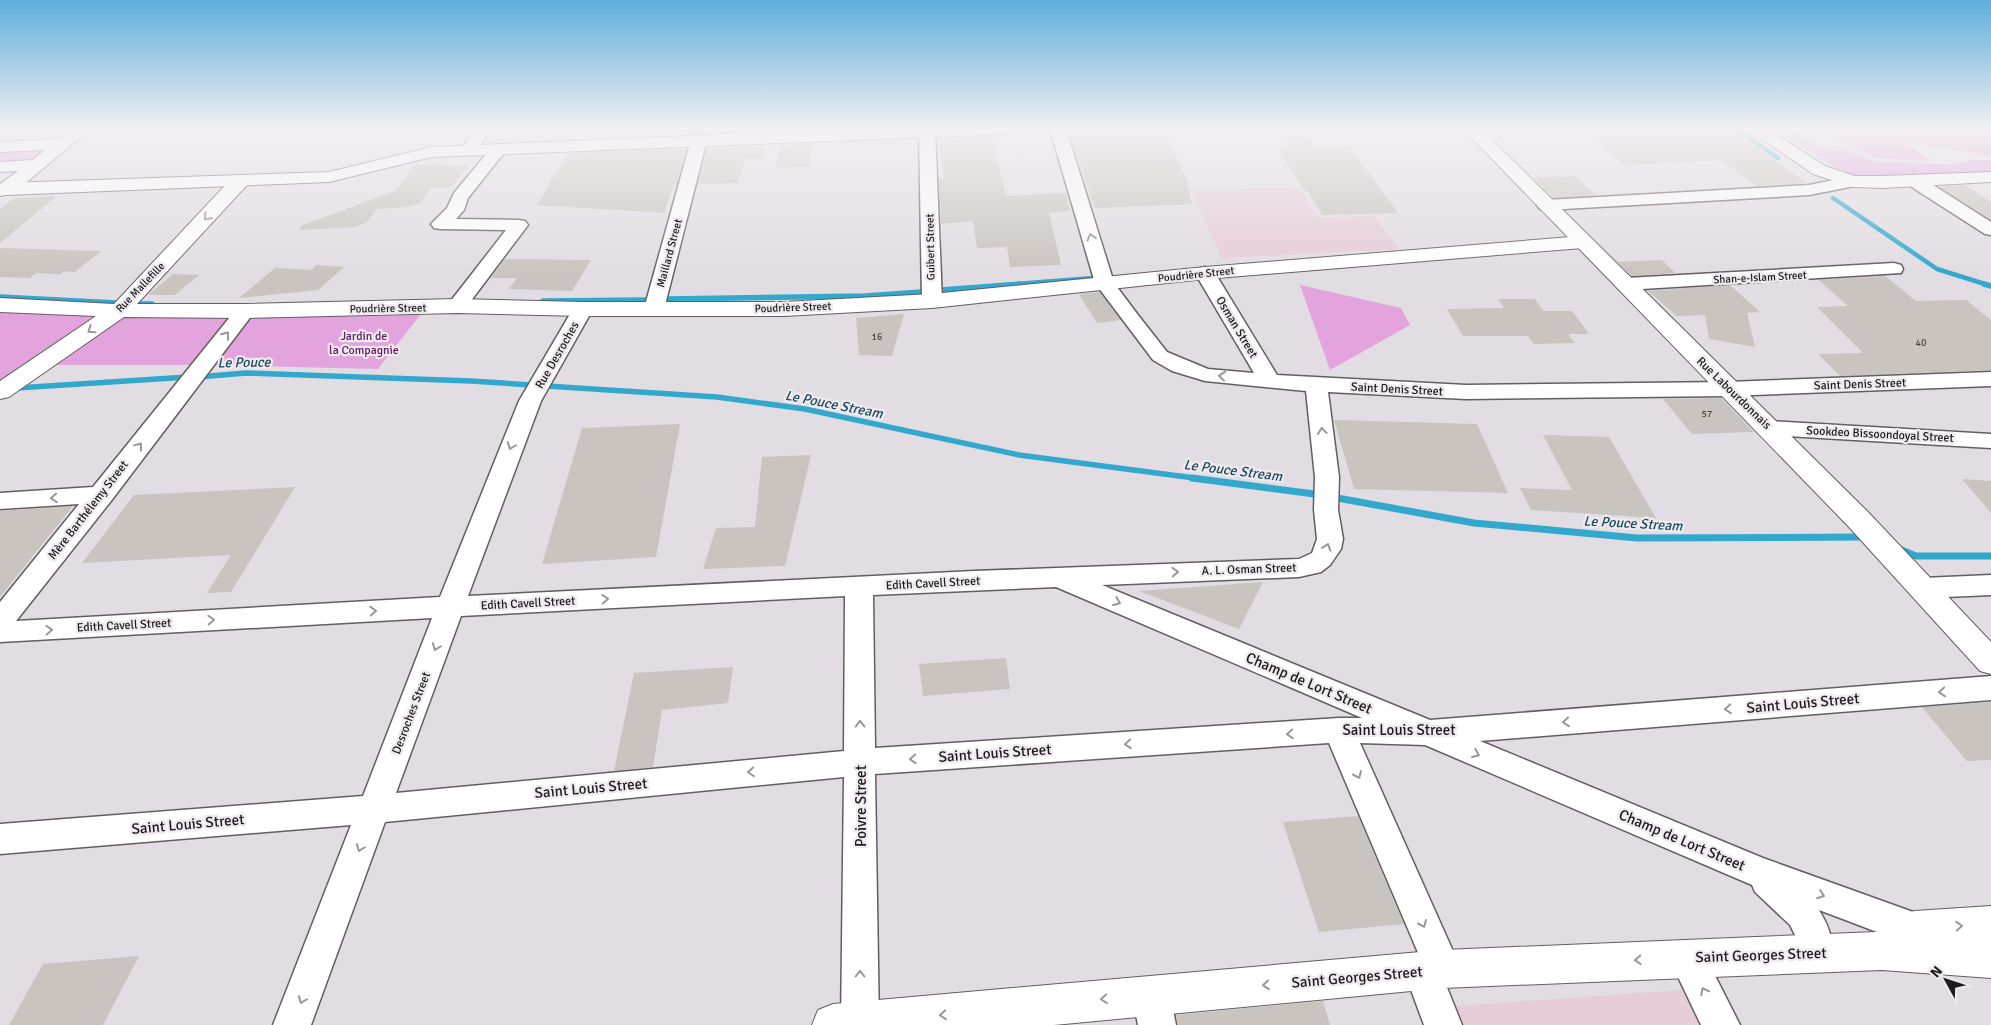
<svg xmlns="http://www.w3.org/2000/svg" width="1991" height="1025" viewBox="0 0 1991 1025" font-family="Signika,sans-serif">
	<style>
		.education { fill: #e6cdd7 }
		.green { fill: #e3a4dd }
		.lines { fill: none; stroke-linecap: round; stroke-linejoin: round }
		.stream-far2 { stroke: #32a8cc; stroke-width: 4.5 }
		.stream-far1 { stroke: #32a8cc; stroke-width: 5.5 }
		.stream { stroke: #32a8cc; stroke-width: 7 }
		.building { fill: #c9c4bf }
		.minor-casing { stroke: #635e62; stroke-width: 3 }
		.tertiary-casing { stroke: #635e62; stroke-width: 2 }
		.secondary-casing { stroke: #635e62; stroke-width: 2 }
		.primary-casing { stroke: #635e62; stroke-width: 2 }
		.minor { fill: #fff; fill-rule: evenodd }
		.tertiary { fill: #fff; fill-rule: evenodd }
		.secondary { fill: #fff; fill-rule: evenodd }
		.primary { fill: #fff; fill-rule: evenodd }
		.oneway { stroke: #999899 }
		.labels { text-anchor: middle; stroke-width: 4.5; stroke-linejoin: round; paint-order: stroke }
		.number-label { font-size: 10px; fill: #484545 }
		.far-street-label { font-size: 11px; fill: #1d1b1c; stroke: #efeaef }
		.street-label { font-size: 12px; fill: #1d1b1c; stroke: #efeaef }
		.park-label { font-size: 12px; fill: #651561; stroke: #efeaef }
		.water-label { font-size: 14px; font-style: italic; fill: #1c4c5c; stroke: #efeaef }
		.near-street-label { font-size: 15px; fill: #1d1b1c; stroke: #efeaef }
	</style>
	<rect width="100%" height="100%" fill="#e2dde2"/>
	<g class="education">
		<polygon points="1299,187 1318,218 1375,216 1399,249 1222,258 1191,191"/>
		<polygon points="1681,990 1701,1025 1464,1025 1456,1006"/>
	</g>
	<g class="green">
		<polygon points="1775,129 1789,129 1827,150 1850,151 1874,161 1951,165 1969,160 1991,160 1991,172 1868,179 1846,174"/>
		<polygon points="1816,129 1991,129 1991,156 1905,142 1930,161 1877,158"/>
		<polygon points="50,147 33,163 0,165 0,149"/>
		<polygon points="1300,285 1401,308 1410,325 1330,370"/>
		<polygon points="0,310 103,314 0,382"/>
		<polygon points="122,315 233,316 191,365 51,365"/>
		<polygon points="420,315 378,369 214,365 249,317"/>
	</g>
	<g class="lines">
		<g class="stream-far2">
			<polyline points="1736,129 1778,158"/>
			<polyline points="1833,198 1937,269 1988,285"/>
			<polyline points="1004,285 1093,278"/>
		</g>
		<g class="stream-far1">
			<polyline points="1984,284 1991,286"/>
			<polyline points="941,290 1020,284"/>
			<polyline points="0,297 116,303"/>
			<polyline points="667,299 865,296 922,292"/>
			<polyline points="543,301 647,300"/>
			<polyline points="136,304 152,304"/>
			<polyline points="198,377 246,373 471,381 717,397 805,409 1019,455 1202,479"/>
			<polyline points="17,388 188,377"/>
		</g>
		<g class="stream">
			<polyline points="1192,478 1322,495"/>
			<polyline points="1332,497 1474,523 1637,538 1866,537"/>
			<polyline points="1899,549 1916,556 1991,556"/>
		</g>
	</g>
	<g class="building">
		<polygon points="649,129 767,129 767,131 647,136"/>
		<polygon points="1163,129 1186,177 1192,204 1095,208 1069,132"/>
		<polygon points="1274,129 1303,129 1316,147 1349,146 1398,213 1322,215 1308,191 1305,191 1278,150 1288,149"/>
		<polygon points="1581,129 1732,129 1806,183 1757,186 1721,160 1624,165"/>
		<polygon points="992,136 1006,196 1066,193 1070,211 1049,213 1061,265 1010,267 1007,247 977,248 973,221 941,224 939,178 944,178 938,139"/>
		<polygon points="812,144 809,167 776,168 780,145"/>
		<polygon points="765,146 763,159 745,159 738,183 698,184 707,148"/>
		<polygon points="687,149 677,185 673,185 664,213 537,205 568,153"/>
		<polygon points="416,164 469,166 450,188 431,188 420,203 407,207 377,209 367,222 355,227 301,230 300,226 395,191"/>
		<polygon points="1575,176 1595,195 1553,198 1533,177"/>
		<polygon points="1965,185 1991,202 1991,220 1939,187"/>
		<polygon points="57,196 0,243 0,209 14,198"/>
		<polygon points="0,248 101,251 75,272 64,271 61,274 36,273 30,278 0,277"/>
		<polygon points="505,259 591,260 572,291 509,289 517,278 491,278"/>
		<polygon points="1662,260 1675,273 1632,276 1618,262"/>
		<polygon points="316,265 344,267 318,290 239,298 275,268 311,270"/>
		<polygon points="173,274 199,275 175,295 148,295"/>
		<polygon points="1885,276 1916,301 1966,300 1991,320 1991,370 1840,376 1818,354 1863,353 1817,307 1848,306 1819,280"/>
		<polygon points="1730,285 1760,312 1747,313 1755,347 1709,339 1705,315 1677,316 1648,291"/>
		<polygon points="1100,292 1121,320 1097,323 1079,294"/>
		<polygon points="1498,299 1535,299 1543,311 1572,311 1589,334 1568,334 1575,343 1534,344 1528,336 1463,336 1447,309 1504,308"/>
		<polygon points="904,314 892,356 859,355 856,318"/>
		<polygon points="1721,398 1754,432 1692,434 1663,399"/>
		<polygon points="1334,420 1477,424 1508,493 1354,489"/>
		<polygon points="680,424 656,557 542,564 582,428"/>
		<polygon points="1543,435 1609,437 1656,518 1531,510 1520,488 1572,490"/>
		<polygon points="811,455 785,566 703,569 716,528 755,527 762,457"/>
		<polygon points="1962,479 1991,481 1991,513"/>
		<polygon points="295,487 231,592 207,593 231,555 82,563 134,495"/>
		<polygon points="73,506 0,597 0,511"/>
		<polygon points="1263,582 1239,629 1139,591"/>
		<polygon points="1006,658 1010,689 923,696 919,664"/>
		<polygon points="733,667 728,703 662,710 653,767 614,771 634,673"/>
		<polygon points="1991,702 1991,760 1967,761 1922,707"/>
		<polygon points="1358,816 1404,924 1319,932 1283,822"/>
		<polygon points="139,956 103,1025 9,1025 43,964"/>
		<polygon points="1323,1001 1330,1025 1178,1025 1176,1015"/>
	</g>
	<g class="lines">
		<defs>
			<g id="minor">
				<polygon points="474,129 490,129 476,153 464,153 462,150"/>
				<polygon points="919,129 935,129 942,301 939,305 932,307 925,305 922,301"/>
				<path d="M1050 129H1066L1114 283 1138 315 1167 352 1208 369 1254 373 1195 273 1198 269 1205 267 1212 269 1215 273 1277 375 1466 385 1728 382 1991 372V386L1728 396 1466 399 1328 392 1339 477 1338 510 1343 539 1341 549 1330 565 1321 572 1299 577 1102 585 1430 720 1991 676V700L1480 741 1763 858 1927 917 1932 929 1927 941 1914 946 1819 910C1832 932 1835 942 1825 966L1812 971 1799 966 1794 954 1796 937 1790 925 1755 892 1752 885 1425 745 1360 743 1461 969 1456 982 1446 985 1462 1025H1424L1404 971 1409 958 1419 955 1329 743 875 774 879 1025H841L844 777 385 822 311 1025H273L351 825 0 854V824L363 796 432 618 0 642V602L79 504 0 509V493L93 487 238 307 245 305 252 307 255 311 252 315 111 501 16 621 440 597 519 401 573 309 576 305 583 303 590 305 593 309 541 401 468 596 974 571 1299 559 1312 553 1317 539 1314 510 1315 477 1306 391 1205 381 1172 371 1153 360 1095 283ZM1056 587 1362 718H1339L875 748 873 595ZM845 596 844 751 396 793 461 616Z"/>
				<polygon points="699,135 705,137 707,140 664,309 661,313 654,315 647,313 644,309 691,140 693,137"/>
				<polygon points="499,144 505,146 507,149 468,198 464,210 456,219 519,220 525,221 528,225 464,310 457,312 450,310 447,306 450,302 506,230 440,229 434,228 431,224 447,208 454,193 493,146"/>
				<polygon points="1913,175 1919,176 1991,222 1991,235 1985,234 1907,184 1905,180 1907,176"/>
				<polygon points="1854,176 1860,177 1862,181 1860,185 1809,195 1546,210 1540,209 1537,205 1540,201 1546,200 1809,185"/>
				<polygon points="1894,263 1901,265 1903,269 1901,273 1626,290 1619,288 1616,284 1619,280 1626,278"/>
				<polygon points="1769,421 1991,434 1991,448 1769,435 1761,433 1758,428 1761,423"/>
				<polygon points="1991,575 1991,595 1923,598 1913,595 1910,588 1913,581 1923,578"/>
				<polygon points="1687,941 1700,946 1740,1025 1701,1025 1669,958 1674,946"/>
				<polygon points="1151,977 1164,982 1170,995 1176,1025 1138,1025 1132,995 1138,982"/>
			</g>
			<g id="tertiary">
				<polygon points="240,175 247,177 249,181 247,185 137,304 245,304 457,299 583,302 784,302 932,294 1205,267 1583,236 1590,238 1593,242 1590,246 1583,248 1205,279 932,308 784,316 583,316 457,313 245,318 124,317 9,397 0,399 0,381 96,316 0,312 0,298 114,304 233,177"/>
				<polygon points="1991,906 1991,978 1882,970 1443,988 1054,1025 812,1025 818,1010 833,1004 1443,950 1876,932 1900,916 1914,911"/>
			</g>
			<g id="secondary">
				<polygon points="859,129 1015,129 1013,133 1007,134 432,157 329,182 7,195 0,192 0,185 7,183 329,172 432,147"/>
				<polygon points="1463,129 1481,129 1868,512 1991,642 1991,674 1980,671 1848,526"/>
				<polygon points="1748,129 1768,129 1825,166 1855,176 1882,176 1991,172 1991,182 1882,188 1854,187 1813,174"/>
			</g>
			<polygon id="primary" points="71,129 90,129 14,193 0,196 0,184 18,171 0,172 0,162 32,160 45,150 0,152 0,142 59,139"/>
		</defs>
		<use href="#minor" class="minor-casing"/>
		<use href="#tertiary" class="tertiary-casing"/>
		<use href="#secondary" class="secondary-casing"/>
		<use href="#primary" class="primary-casing"/>
		<use href="#minor" class="minor"/>
		<use href="#tertiary" class="tertiary"/>
		<use href="#secondary" class="secondary"/>
		<use href="#primary" class="primary"/>
	</g>
	<defs><path id="oneway-chevron" d="M-2-3.5L2.5 0L-2 3.5" fill="none" stroke-width="1.6" stroke-linecap="round" stroke-linejoin="round" transform="scale(1.25)"/></defs>
	<g class="oneway">
		<use href="#oneway-chevron" transform="translate(207 217) rotate(133)"/>
		<use href="#oneway-chevron" transform="translate(1091 237) rotate(-107)"/>
		<use href="#oneway-chevron" transform="translate(91 330) rotate(146)"/>
		<use href="#oneway-chevron" transform="translate(226 335) rotate(-52)"/>
		<use href="#oneway-chevron" transform="translate(1222 376) rotate(-174)"/>
		<use href="#oneway-chevron" transform="translate(1322 431) rotate(-97)"/>
		<use href="#oneway-chevron" transform="translate(139 446) rotate(-53)"/>
		<use href="#oneway-chevron" transform="translate(511 446) rotate(111)"/>
		<use href="#oneway-chevron" transform="translate(54 498) rotate(176)"/>
		<use href="#oneway-chevron" transform="translate(1327 547) rotate(-71)"/>
		<use href="#oneway-chevron" transform="translate(1175 572) rotate(-2)"/>
		<use href="#oneway-chevron" transform="translate(605 599) rotate(-3)"/>
		<use href="#oneway-chevron" transform="translate(1117 602) rotate(23)"/>
		<use href="#oneway-chevron" transform="translate(373 611) rotate(-3)"/>
		<use href="#oneway-chevron" transform="translate(211 620) rotate(-3)"/>
		<use href="#oneway-chevron" transform="translate(49 630) rotate(-3)"/>
		<use href="#oneway-chevron" transform="translate(436 647) rotate(111)"/>
		<use href="#oneway-chevron" transform="translate(1942 692) rotate(175)"/>
		<use href="#oneway-chevron" transform="translate(1728 709) rotate(175)"/>
		<use href="#oneway-chevron" transform="translate(1566 722) rotate(175)"/>
		<use href="#oneway-chevron" transform="translate(860 724) rotate(-91)"/>
		<use href="#oneway-chevron" transform="translate(1290 734) rotate(176)"/>
		<use href="#oneway-chevron" transform="translate(1128 744) rotate(176)"/>
		<use href="#oneway-chevron" transform="translate(1476 754) rotate(23)"/>
		<use href="#oneway-chevron" transform="translate(913 759) rotate(176)"/>
		<use href="#oneway-chevron" transform="translate(751 772) rotate(175)"/>
		<use href="#oneway-chevron" transform="translate(1358 775) rotate(66)"/>
		<use href="#oneway-chevron" transform="translate(360 848) rotate(111)"/>
		<use href="#oneway-chevron" transform="translate(1821 895) rotate(20)"/>
		<use href="#oneway-chevron" transform="translate(1423 924) rotate(66)"/>
		<use href="#oneway-chevron" transform="translate(1959 926) rotate(-4)"/>
		<use href="#oneway-chevron" transform="translate(1638 960) rotate(177)"/>
		<use href="#oneway-chevron" transform="translate(860 974) rotate(-90)"/>
		<use href="#oneway-chevron" transform="translate(1266 985) rotate(175)"/>
		<use href="#oneway-chevron" transform="translate(1704 991) rotate(-117)"/>
		<use href="#oneway-chevron" transform="translate(1104 999) rotate(175)"/>
		<use href="#oneway-chevron" transform="translate(302 1000) rotate(111)"/>
		<use href="#oneway-chevron" transform="translate(943 1015) rotate(175)"/>
	</g>
	<linearGradient id="sky" x2="0" y2="1"><stop stop-color="#5fafdd"/><stop offset="0.47" stop-color="#f2f0f2"/><stop offset="1" stop-color="#f2f0f2" stop-opacity="0"/></linearGradient>
	<rect width="1991" height="273" fill="url(#sky)"/>
	<g class="labels">
		<g class="number-label">
			<text x="877" y="340">16</text>
			<text x="1921" y="346">40</text>
			<text x="1707" y="417">57</text>
		</g>
		<g class="far-street-label">
			<text transform="translate(930 247) rotate(-91)" y="4">Guibert Street</text>
			<text transform="translate(669 253) rotate(-75)" y="4">Maillard Street</text>
			<text transform="translate(1196 274) rotate(-6)" y="4">Poudrière Street</text>
			<text transform="translate(1760 277) rotate(-3)" y="4">Shan-e-Islam Street</text>
			<text transform="translate(140 287) rotate(-46)" y="4">Rue Mallefille</text>
			<text transform="translate(793 307) rotate(-2)" y="4">Poudrière Street</text>
			<text transform="translate(388 308) rotate(-1)" y="4">Poudrière Street</text>
		</g>
		<g class="street-label">
			<text transform="translate(1237 327) rotate(59)" y="4">Osman Street</text>
			<text transform="translate(557 355) rotate(-60)" y="4">Rue Desroches</text>
			<text transform="translate(1860 384) rotate(-2)" y="4">Saint Denis Street</text>
			<text transform="translate(1397 389) rotate(3)" y="4">Saint Denis Street</text>
			<text transform="translate(1734 393) rotate(44)" y="4">Rue Labourdonnais</text>
			<text transform="translate(1880 434) rotate(3)" y="4">Sookdeo Bissoondoyal Street</text>
			<text transform="translate(88 510) rotate(-52)" y="4">Mère Barthélemy Street</text>
			<text transform="translate(1249 569) rotate(-2)" y="4">A. L. Osman Street</text>
			<text transform="translate(933 583) rotate(-3)" y="4">Edith Cavell Street</text>
			<text transform="translate(528 603) rotate(-3)" y="4">Edith Cavell Street</text>
			<text transform="translate(124 625) rotate(-3)" y="4">Edith Cavell Street</text>
			<text transform="translate(411 713) rotate(-69)" y="4">Desroches Street</text>
		</g>
		<g class="park-label">
			<text x="364" y="340">Jardin de<tspan x="364" dy="14">la Compagnie</tspan></text>
		</g>
		<g class="water-label">
			<text transform="translate(244 362) rotate(-1)" y="5">Le Pouce</text>
			<text transform="translate(834 404) rotate(11)" y="5">Le Pouce Stream</text>
			<text transform="translate(1233 470) rotate(7)" y="5">Le Pouce Stream</text>
			<text transform="translate(1633 523) rotate(3)" y="5">Le Pouce Stream</text>
		</g>
		<g class="near-street-label">
			<text transform="translate(1309 683) rotate(23)" y="5">Champ de Lort Street</text>
			<text transform="translate(1803 703) rotate(-5)" y="5">Saint Louis Street</text>
			<text x="1399" y="735">Saint Louis Street</text>
			<text transform="translate(995 753) rotate(-4)" y="5">Saint Louis Street</text>
			<text transform="translate(591 788) rotate(-5)" y="5">Saint Louis Street</text>
			<text transform="translate(861 806) rotate(-90)" y="5">Poivre Street</text>
			<text transform="translate(188 824) rotate(-5)" y="5">Saint Louis Street</text>
			<text transform="translate(1682 840) rotate(23)" y="5">Champ de Lort Street</text>
			<text transform="translate(1761 955) rotate(-2)" y="5">Saint Georges Street</text>
			<text transform="translate(1357 977) rotate(-5)" y="5">Saint Georges Street</text>
		</g>
	</g>
	<g transform="translate(1946 980) rotate(310)" stroke="#efeaef" stroke-width="4" paint-order="stroke">
	<path d="M0-4L9 19L0 12L-9 19Z" fill="#1d1b1c"/>
	<text y="-8" font-size="14" font-weight="bold" text-anchor="middle" fill="#1d1b1c">N</text>
	</g>
</svg>
